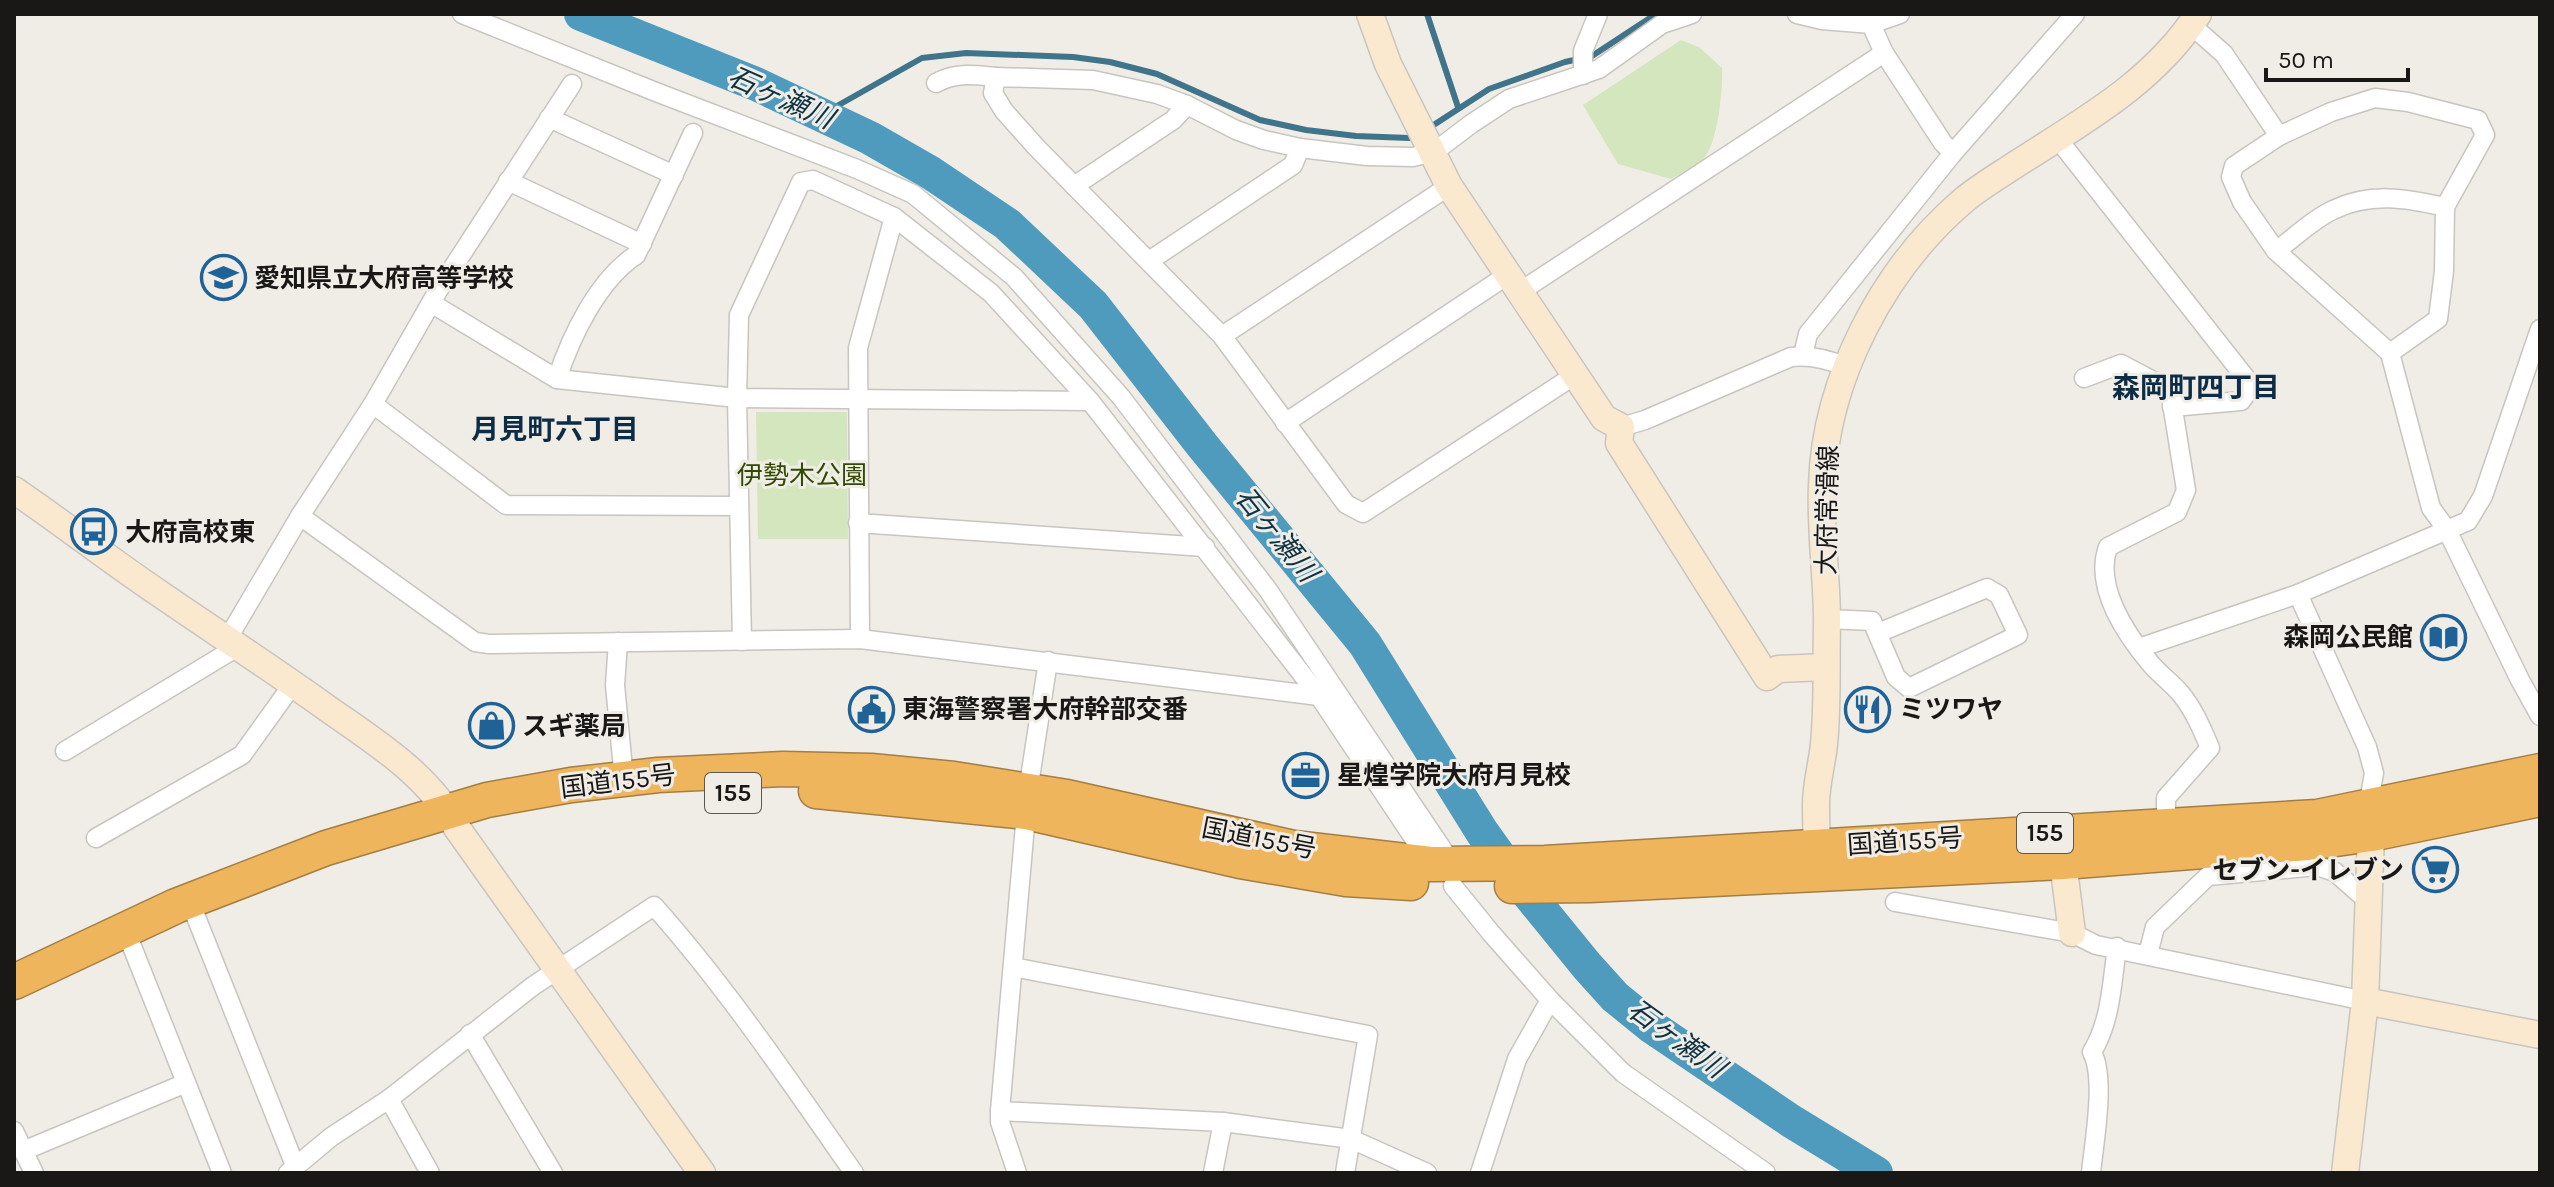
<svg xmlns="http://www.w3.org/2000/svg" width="2554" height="1187" viewBox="0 0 2554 1187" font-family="Karla,'Noto Sans JP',sans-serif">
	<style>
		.green { fill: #d4e6be }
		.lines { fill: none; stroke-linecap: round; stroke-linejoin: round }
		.stream { stroke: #3f748b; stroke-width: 6 }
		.river { stroke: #4f9bbd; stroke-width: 34 }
		.street-casing { stroke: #c8c5c0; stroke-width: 21 }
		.secondary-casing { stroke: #c8c5c0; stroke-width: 29 }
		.highway-casing { stroke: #a37e44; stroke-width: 37 }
		.street { stroke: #fff; stroke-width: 18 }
		.secondary { stroke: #fae9ce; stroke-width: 26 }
		.highway { stroke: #eeb55c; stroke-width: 34 }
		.labels { text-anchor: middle; stroke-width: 6; stroke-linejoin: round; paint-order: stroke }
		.shield { fill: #f0ede7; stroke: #5a5855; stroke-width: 2 }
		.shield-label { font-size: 24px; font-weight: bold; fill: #191816 }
		.poi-label { font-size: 26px; font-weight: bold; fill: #191816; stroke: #f0ede7; text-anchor: start }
		.park-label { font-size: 26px; fill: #334a02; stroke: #f0ede7 }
		.street-label { font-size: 26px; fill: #191816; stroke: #f0ede7 }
		.water-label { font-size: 28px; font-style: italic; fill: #0f3342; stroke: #f0ede7 }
		.neighbourhood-label { font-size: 28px; font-weight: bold; fill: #0d2d47; stroke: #f0ede7 }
	</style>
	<rect width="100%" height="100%" fill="#f0ede7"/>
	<g class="green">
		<path d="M1681 40 1699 47 1722 68C1723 88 1718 145 1703 159 1695 167 1681 173 1671 179L1618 164 1583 105Z"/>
		<polygon points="756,412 847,412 848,539 758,539"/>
	</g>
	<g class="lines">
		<g class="stream">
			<polyline points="1427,14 1458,107"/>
			<polyline points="821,115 922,58 966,53 1073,57 1110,62 1157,74 1260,120 1306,130 1356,136 1409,138 1415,135"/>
			<polyline points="1429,128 1489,89 1565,62 1592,56 1656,14"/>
		</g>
		<polyline class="river" points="581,14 756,84 870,138 931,173 1007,224 1093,305 1202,445 1365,644 1482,832 1512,874 1587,966 1615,997 1652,1027 1791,1121 1876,1173"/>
		<defs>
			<g id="street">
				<polyline points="462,14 656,92 857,169 913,194 1014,277 1121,397 1268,590 1451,862"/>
				<polyline points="1797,14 1822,20 1871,24 1884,53 1943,143 1953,153"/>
				<polyline points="1871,24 1900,14"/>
				<polyline points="2191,25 2224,54 2279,136"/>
				<polyline points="1583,75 1583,51 1598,14"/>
				<path d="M936 83C956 72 974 75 996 77"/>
				<polyline points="549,118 674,175"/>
				<polyline points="2057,138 2252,386 2241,401 2172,407"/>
				<polyline points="508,181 642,244"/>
				<polyline points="1074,186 1173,120 1187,105"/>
				<path d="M2276 251C2294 238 2313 219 2333 210 2370 192 2406 198 2445 207"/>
				<polyline points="1149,261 1293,165 1300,148"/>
				<polyline points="1521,291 1884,53"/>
				<polyline points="431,303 557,379 737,398 1090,401"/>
				<polyline points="1222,336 1449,186"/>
				<polyline points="2390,353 2438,319 2444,271 2445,207 2485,135 2478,120 2408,102 2375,98 2331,112 2279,136 2234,166 2231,177 2242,202 2276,251 2390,353 2431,508 2447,530 2520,680 2540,716"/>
				<polyline points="1803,355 1808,334 1953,153 2075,14"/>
				<polyline points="1575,375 1363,513 1346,504 1222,336 1037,148 1004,111 993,93 996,77 1093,80 1157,94 1187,105 1236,130 1264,140 1300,148 1367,156 1413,157 1434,152 1471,124 1509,99 1599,69 1662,24 1692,14"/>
				<path d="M2084 378 2121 364 2161 385 2171 397 2186 490 2177 512 2108 547C2094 586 2125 633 2150 663 2159 674 2172 683 2181 694 2194 710 2202 729 2210 748L2166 798V826"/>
				<path d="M557 379C571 336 598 280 636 255L693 133"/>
				<polyline points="373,404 506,505 739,506"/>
				<polyline points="1285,423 1509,274"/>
				<path d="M1621 427 1645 420 1791 357C1811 355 1828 359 1846 367"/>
				<polyline points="300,516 475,642 489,644 860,639 1319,696"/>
				<polyline points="858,523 1205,547"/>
				<polyline points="1827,619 1872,621 1896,677 1909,688 2018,635 1999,595 1987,588 1878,633"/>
				<polyline points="228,638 300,516 373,404 439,289 572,84"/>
				<polyline points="860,639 858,348 894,217"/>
				<polyline points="742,641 737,398 739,315 801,182 813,180 894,217 991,293 1090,401 1319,696 1431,864"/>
				<polyline points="618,642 615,685 624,779"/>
				<polyline points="2139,648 2298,594"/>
				<polyline points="65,751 239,646"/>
				<polyline points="2368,807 2374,773 2367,747 2298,594 2468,521 2483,496 2540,329"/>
				<polyline points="96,838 242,755 293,684"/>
				<polyline points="1453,886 1491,933 1550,1000 1623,1073 1766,1173"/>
				<polyline points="1895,902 2072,933 2096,945 2365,1001"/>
				<polyline points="196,917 296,1168"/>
				<polyline points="131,944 222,1173"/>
				<polyline points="2148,954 2155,927 2208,876 2317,866 2335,872 2360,894 2369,893"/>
				<polyline points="1013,967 1368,1035 1345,1173"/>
				<polyline points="470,1034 553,1173"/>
				<polyline points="389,1099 430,1173"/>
				<polyline points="1000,1111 1223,1122 1213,1173"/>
				<polyline points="1223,1122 1351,1139 1427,1173"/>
				<polyline points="14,1131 34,1173"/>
				<polyline points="23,1151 186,1083"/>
				<path d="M288 1173 331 1137 389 1099 533 986 654 906C728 989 790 1082 854 1173"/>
				<polyline points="1017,1173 1000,1122 1000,1111 1028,791 1048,661"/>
				<polyline points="1480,1173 1517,1059 1550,1000"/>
				<path d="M2091 1173C2094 1142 2106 1078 2092 1052 2111 1021 2112 982 2117 947"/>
			</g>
			<g id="secondary">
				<polyline points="1370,14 1388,64 1449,186 1604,418 1621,427 1619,443 1767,677 1778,669 1826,667"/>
				<path d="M14 490C64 524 112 562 163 596 217 633 271 668 324 706 372 740 429 774 457 828L702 1173"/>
				<polyline points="2063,862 2072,933"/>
				<path d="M1817 864C1817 844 1816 824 1816 804 1816 784 1822 764 1824 744 1828 704 1826 663 1827 623 1827 577 1820 531 1822 485 1825 379 1884 268 1964 200 1981 186 2000 175 2018 163 2085 120 2154 82 2198 14"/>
				<polyline points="2365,1001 2540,1035"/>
				<polyline points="2345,1173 2365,1001 2371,834 2369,815"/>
			</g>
			<g id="highway">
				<polyline points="816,791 1026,812 1240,861 1346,879 1411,883"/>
				<polyline points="1512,886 1590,885 2063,862 2308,843 2371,834 2540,799"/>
				<polyline points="14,982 176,906 326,848 487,800 571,785 658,775 783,769 871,771 954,779 1067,797 1294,848 1431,864 1545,863 2317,817 2540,771"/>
			</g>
		</defs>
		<use href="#street" class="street-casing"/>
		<use href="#secondary" class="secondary-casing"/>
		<use href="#highway" class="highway-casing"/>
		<use href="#street" class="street"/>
		<use href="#secondary" class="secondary"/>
		<use href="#highway" class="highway"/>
	</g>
	<defs>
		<symbol id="school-ring" viewBox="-11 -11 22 22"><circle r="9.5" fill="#f0ede7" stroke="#1f6298" stroke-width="1.5"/><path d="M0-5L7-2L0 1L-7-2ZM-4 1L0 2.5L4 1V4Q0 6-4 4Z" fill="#1f6298"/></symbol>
		<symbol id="bus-ring" viewBox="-11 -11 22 22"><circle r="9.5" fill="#f0ede7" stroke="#1f6298" stroke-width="1.5"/><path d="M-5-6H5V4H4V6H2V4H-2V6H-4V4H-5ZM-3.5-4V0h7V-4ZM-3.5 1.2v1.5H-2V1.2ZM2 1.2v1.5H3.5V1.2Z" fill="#1f6298"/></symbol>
		<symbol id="library-ring" viewBox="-11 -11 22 22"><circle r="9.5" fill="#f0ede7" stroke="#1f6298" stroke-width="1.5"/><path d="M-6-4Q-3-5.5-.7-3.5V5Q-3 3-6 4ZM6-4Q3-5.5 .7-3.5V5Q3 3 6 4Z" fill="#1f6298"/></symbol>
		<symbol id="civic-ring" viewBox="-11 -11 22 22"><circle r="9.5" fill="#f0ede7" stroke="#1f6298" stroke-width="1.5"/><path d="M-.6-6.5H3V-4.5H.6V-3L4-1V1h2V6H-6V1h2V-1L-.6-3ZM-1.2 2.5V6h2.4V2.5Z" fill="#1f6298"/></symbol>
		<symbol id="restaurant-ring" viewBox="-11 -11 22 22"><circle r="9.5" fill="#f0ede7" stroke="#1f6298" stroke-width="1.5"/><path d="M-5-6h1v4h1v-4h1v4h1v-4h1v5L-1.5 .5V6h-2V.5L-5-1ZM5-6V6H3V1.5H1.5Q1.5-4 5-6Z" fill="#1f6298"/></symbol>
		<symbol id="shop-ring" viewBox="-11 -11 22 22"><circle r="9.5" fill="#f0ede7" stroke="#1f6298" stroke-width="1.5"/><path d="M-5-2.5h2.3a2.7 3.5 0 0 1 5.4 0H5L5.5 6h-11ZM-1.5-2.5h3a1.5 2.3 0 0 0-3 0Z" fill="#1f6298"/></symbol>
		<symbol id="office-ring" viewBox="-11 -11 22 22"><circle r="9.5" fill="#f0ede7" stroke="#1f6298" stroke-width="1.5"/><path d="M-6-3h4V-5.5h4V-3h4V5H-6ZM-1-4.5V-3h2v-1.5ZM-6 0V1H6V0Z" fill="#1f6298"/></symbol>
		<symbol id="supermarket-ring" viewBox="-11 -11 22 22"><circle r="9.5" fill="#f0ede7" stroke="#1f6298" stroke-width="1.5"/><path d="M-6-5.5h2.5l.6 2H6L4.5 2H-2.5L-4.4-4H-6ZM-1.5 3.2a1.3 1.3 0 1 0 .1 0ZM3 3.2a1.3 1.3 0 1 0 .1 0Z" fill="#1f6298"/></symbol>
	</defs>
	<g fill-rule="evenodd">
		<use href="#school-ring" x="198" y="252" width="51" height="51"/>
		<use href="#bus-ring" x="68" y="506" width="51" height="51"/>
		<use href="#library-ring" x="2418" y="612" width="51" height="51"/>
		<use href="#civic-ring" x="846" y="684" width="51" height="51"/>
		<use href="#restaurant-ring" x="1842" y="684" width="51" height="51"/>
		<use href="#shop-ring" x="466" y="700" width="51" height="51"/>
		<use href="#office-ring" x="1280" y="750" width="51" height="51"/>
		<use href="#supermarket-ring" x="2410" y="844" width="51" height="51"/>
	</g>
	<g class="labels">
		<g class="shield">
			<rect x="705" y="773" width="56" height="40" rx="6"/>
			<rect x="2017" y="813" width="56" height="40" rx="6"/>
		</g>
		<g class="shield-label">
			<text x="733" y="801">155</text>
			<text x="2045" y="841">155</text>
		</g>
		<g class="poi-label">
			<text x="254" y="287">愛知県立大府高等学校</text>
			<text x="125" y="541">大府高校東</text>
			<text x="2413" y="646" text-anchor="end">森岡公民館</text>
			<text x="902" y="718">東海警察署大府幹部交番</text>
			<text x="1899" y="718">ミツワヤ</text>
			<text x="522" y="735">スギ薬局</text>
			<text x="1337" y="784">星煌学院大府月見校</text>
			<text x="2404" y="879" text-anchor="end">セブン-イレブン</text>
		</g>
		<g class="park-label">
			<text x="802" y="484">伊勢木公園</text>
		</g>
		<g class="street-label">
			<text transform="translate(1827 510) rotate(-89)" y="9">大府常滑線</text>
			<text transform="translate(618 781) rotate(-7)" y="9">国道155号</text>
			<text transform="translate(1259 838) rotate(11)" y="9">国道155号</text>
			<text transform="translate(1905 841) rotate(-4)" y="9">国道155号</text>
		</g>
		<g class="water-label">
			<text transform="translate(781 97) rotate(24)" y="10">石ヶ瀬川</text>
			<text transform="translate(1277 534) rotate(51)" y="10">石ヶ瀬川</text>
			<text transform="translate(1677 1038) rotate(36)" y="10">石ヶ瀬川</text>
		</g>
		<g class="neighbourhood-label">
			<text x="2196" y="397">森岡町四丁目</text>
			<text x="555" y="439">月見町六丁目</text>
		</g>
	</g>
	<rect width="2554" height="1187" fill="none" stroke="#191816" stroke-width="32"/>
	<path d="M2266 68v12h142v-12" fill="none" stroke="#191816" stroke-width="4"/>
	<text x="2278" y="68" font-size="24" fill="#191816" stroke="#f0ede7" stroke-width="6" paint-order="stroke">50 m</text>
</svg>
